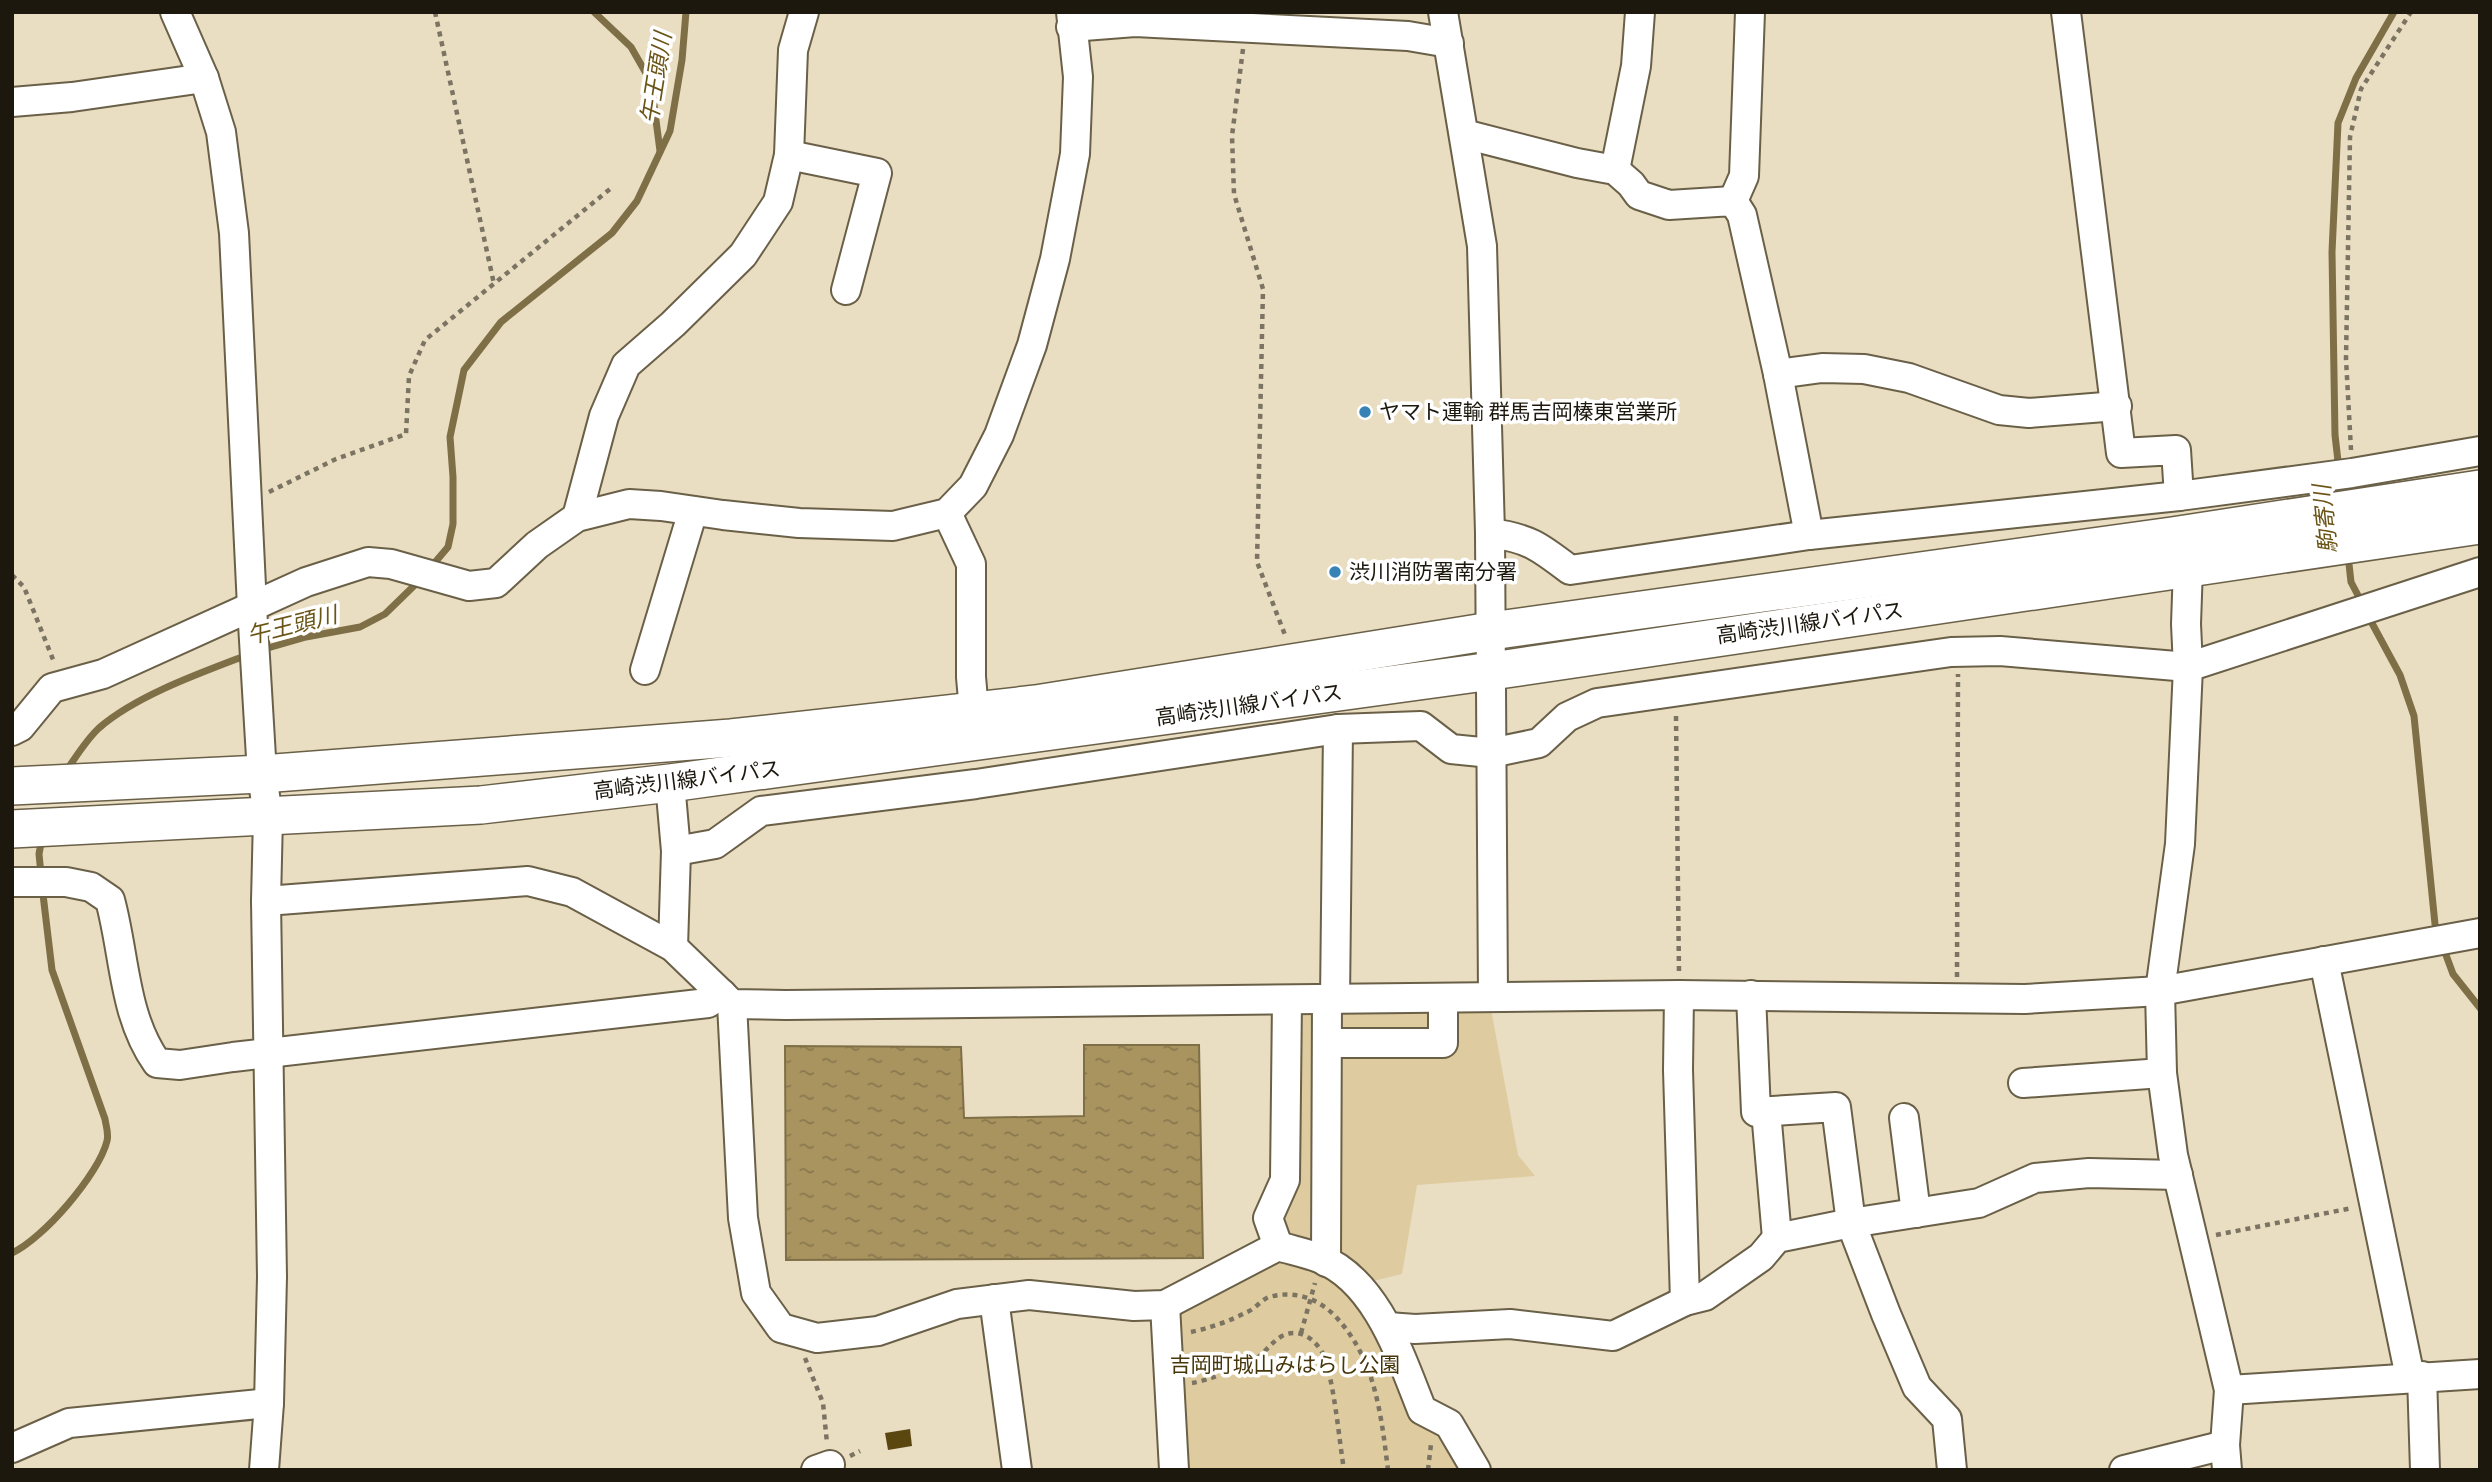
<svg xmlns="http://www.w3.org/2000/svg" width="2492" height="1482" viewBox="0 0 2492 1482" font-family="'Titillium Web','Noto Sans JP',sans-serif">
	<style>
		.park { fill: #decb9f }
		.water { fill: url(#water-ripples); stroke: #7f6f47; stroke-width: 2 }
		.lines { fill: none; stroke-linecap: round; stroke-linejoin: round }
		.stream { stroke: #7f6f47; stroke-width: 7 }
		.building { fill: #5a4710 }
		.minor-casing { stroke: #6a6048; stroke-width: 32 }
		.major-casing { stroke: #6a6048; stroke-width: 40 }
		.path { stroke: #7b7462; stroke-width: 4.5; stroke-dasharray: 5 5; stroke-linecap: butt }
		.minor { stroke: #fff; stroke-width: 28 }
		.major { stroke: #fff; stroke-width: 37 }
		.poi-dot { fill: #3783b6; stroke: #fff; stroke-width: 2.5 }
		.labels { text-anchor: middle; stroke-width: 7; stroke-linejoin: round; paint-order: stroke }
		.poi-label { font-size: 21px; fill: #1c180e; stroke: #fff; text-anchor: start }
		.street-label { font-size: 21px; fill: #1c180e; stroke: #fff }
		.park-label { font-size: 21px; fill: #46360a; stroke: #fff }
		.water-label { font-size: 23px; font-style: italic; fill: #6b5516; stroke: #fff }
	</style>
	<defs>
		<pattern id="water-ripples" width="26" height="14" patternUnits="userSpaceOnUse" patternTransform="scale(1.75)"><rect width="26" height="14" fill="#a99460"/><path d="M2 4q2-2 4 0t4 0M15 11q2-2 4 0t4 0" fill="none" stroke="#89784e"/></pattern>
	</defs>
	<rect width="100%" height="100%" fill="#e9ddc2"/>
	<polygon class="park" points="1490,1004 1518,1155 1535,1176 1417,1185 1402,1274 1369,1282 1443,1428 1466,1470 1164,1470 1168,1314 1277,1252 1273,1218 1292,1005"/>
	<polygon class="water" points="1084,1045 1199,1045 1203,1258 786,1260 785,1046 961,1047 964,1118 1084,1116"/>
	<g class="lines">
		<g class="stream">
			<polyline points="594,12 631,47 651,82 660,151"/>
			<polyline points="2339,470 2335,435 2332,252 2338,123 2356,78 2394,12"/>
			<polyline points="2348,555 2351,582 2362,603"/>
			<polyline points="431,567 448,547 453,524 453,477 450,437 464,370 501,322 612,233 637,201 670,131 682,60 686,12"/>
			<polyline points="2367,614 2400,675 2414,716 2435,924 2438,933"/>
			<polyline points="261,650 306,637 360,627 385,614 421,579"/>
			<path d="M66 771C76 757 86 740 99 728 137 695 203 672 250 654"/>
			<polyline points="41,874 39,854 42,838"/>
			<polyline points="2443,947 2453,974 2480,1008"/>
			<path d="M12 1253C43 1239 99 1174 107 1141 109 1134 106 1126 105 1119L52 970 42 886"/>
		</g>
	</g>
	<polygon class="building" points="910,1429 912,1446 888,1450 885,1433"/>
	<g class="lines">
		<defs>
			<g id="minor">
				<polyline points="175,12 204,78 221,132 234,233 252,607 262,774 268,817 266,901 272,1277 269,1403 264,1470"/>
				<polyline points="1443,12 1482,246 1490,533 1493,997"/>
				<polyline points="2066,12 2121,453 2176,450 2179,496 2352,473 2480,451"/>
				<polyline points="1071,27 1135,22 1408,36 1449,43"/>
				<polyline points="12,102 72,97 204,78"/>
				<polyline points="1464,134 1577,163 1615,170 1631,184 1639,195 1669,205 1733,201 1742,215 1778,374 1809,535"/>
				<polyline points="789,155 877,173 846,290"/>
				<polyline points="1615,170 1636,66 1640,12"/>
				<polyline points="1733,201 1744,176 1750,12"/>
				<polyline points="1778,374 1822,368 1864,369 1909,378 1999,410 2029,413 2117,406"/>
				<polyline points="947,513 971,564 971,677 974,711"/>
				<polyline points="577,517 604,416 626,365 673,324 743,255 778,202 789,155 793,50 804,12"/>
				<path d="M1490 533C1529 538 1540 547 1570 570L1809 535 2179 496"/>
				<polyline points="2188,567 2186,624 2188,667 2180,844 2160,991 2162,1073 2173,1155 2229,1390 2225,1445 2227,1470"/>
				<polyline points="645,670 693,511"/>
				<polyline points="12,731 20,727 52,688 103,674 306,582 368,562 391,564 469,586 496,583 537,545 577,517 629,504 661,506 723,515 799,523 893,526 947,513 973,486 999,435 1032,345 1055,259 1075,154 1078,77 1071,12"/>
				<polyline points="670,783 676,851 673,947"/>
				<polyline points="676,851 715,844 761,811 976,784 1338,729 1421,726 1451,749 1491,753 1539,743 1567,717 1597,703 1951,652 2000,651 2188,667 2480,572"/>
				<path d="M12 882H66L91 887 110 900C125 955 123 1015 157 1063L180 1065 233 1057 708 1003 722 994"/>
				<polyline points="266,901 528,881 572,892 673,947 732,1004 786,1005 1679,995 2025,999 2160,991 2480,933"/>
				<polyline points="2324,961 2410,1377"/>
				<polyline points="1679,995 1678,1070 1685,1301"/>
				<polyline points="1751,995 1756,1112 1836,1107 1851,1223 1886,1314 1917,1387 1947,1419 1952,1470"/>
				<polyline points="1335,1000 1338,729"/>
				<path d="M732 1004 743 1218 756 1293 781 1328 817 1338 878 1331 957 1304 1029 1295 1134 1306 1165 1305 1278 1246C1291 1250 1306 1253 1319 1258 1377 1280 1401 1358 1422 1410L1449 1424 1476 1470"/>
				<polyline points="1327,1043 1443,1043 1443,998"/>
				<polyline points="2023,1083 2162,1073"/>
				<polyline points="1766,1111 1777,1238"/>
				<polyline points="1904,1118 1916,1213"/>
				<polyline points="1278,1246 1268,1218 1285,1180 1287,1000"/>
				<polyline points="1326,1262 1327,1000"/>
				<polyline points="994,1299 1017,1470"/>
				<polyline points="1165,1305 1174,1470"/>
				<polyline points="1388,1327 1415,1329 1510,1324 1613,1336 1685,1301 1705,1296 1761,1257 1777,1238 1851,1223 1979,1203 2035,1178 2089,1173 2178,1175"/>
				<polyline points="2422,1376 2425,1470"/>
				<polyline points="2229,1390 2480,1374"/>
				<polyline points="12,1448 69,1423 269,1403"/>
				<polyline points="816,1470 830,1465"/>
				<polyline points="2124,1470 2225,1445"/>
			</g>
			<g id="major">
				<polyline points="12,786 262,774 731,738 1036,704 1491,631 2172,536 2480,489"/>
				<polyline points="12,829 481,805 670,783 1492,671 2480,525"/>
			</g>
		</defs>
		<use href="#minor" class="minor-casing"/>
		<use href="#major" class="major-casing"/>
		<g class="path">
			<polyline points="435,12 494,284"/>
			<polyline points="1243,49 1232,136 1234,194 1263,289 1257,562 1285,635"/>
			<polyline points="2351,450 2346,359 2350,137 2361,89 2411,12"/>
			<polyline points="269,492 336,459 406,434 409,376 425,340 610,189"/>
			<polyline points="12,575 24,587 54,662"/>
			<polyline points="1676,716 1679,973"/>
			<polyline points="1957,977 1958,674"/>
			<polyline points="2216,1235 2352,1208"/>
			<path d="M1191 1332C1210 1328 1230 1321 1247 1312 1255 1309 1261 1300 1269 1297 1294 1290 1317 1298 1334 1315 1375 1357 1381 1413 1388 1470"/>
			<polyline points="1301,1333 1315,1283"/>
			<polyline points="805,1358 823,1403 827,1443"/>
			<path d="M1192 1383C1207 1381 1245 1366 1257 1358 1266 1351 1272 1342 1282 1336 1298 1328 1313 1337 1322 1352 1334 1377 1339 1440 1344 1470"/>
			<polyline points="850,1456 860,1451"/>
			<polyline points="1428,1470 1431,1444"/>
		</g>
		<use href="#minor" class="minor"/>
		<use href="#major" class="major"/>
	</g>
	<g class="poi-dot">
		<circle cx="1365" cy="412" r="7"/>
		<circle cx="1335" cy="572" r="7"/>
	</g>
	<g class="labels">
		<g class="poi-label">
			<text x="1379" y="419">ヤマト運輸 群馬吉岡榛東営業所</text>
			<text x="1349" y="579">渋川消防署南分署</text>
		</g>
		<g class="street-label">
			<text transform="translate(1810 623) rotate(-8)" y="7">高崎渋川線バイパス</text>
			<text transform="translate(1249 705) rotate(-8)" y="7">高崎渋川線バイパス</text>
			<text transform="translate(687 780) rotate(-7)" y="7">高崎渋川線バイパス</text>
		</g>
		<g class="park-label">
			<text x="1285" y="1372">吉岡町城山みはらし公園</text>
		</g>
		<g class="water-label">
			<text transform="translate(656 78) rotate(-81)" y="8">午王頭川</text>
			<text transform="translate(2325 519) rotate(-96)" y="8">駒寄川</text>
			<text transform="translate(292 625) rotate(-14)" y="8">午王頭川</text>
		</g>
	</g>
	<rect width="2492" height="1482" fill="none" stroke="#1c180e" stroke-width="28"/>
</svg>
